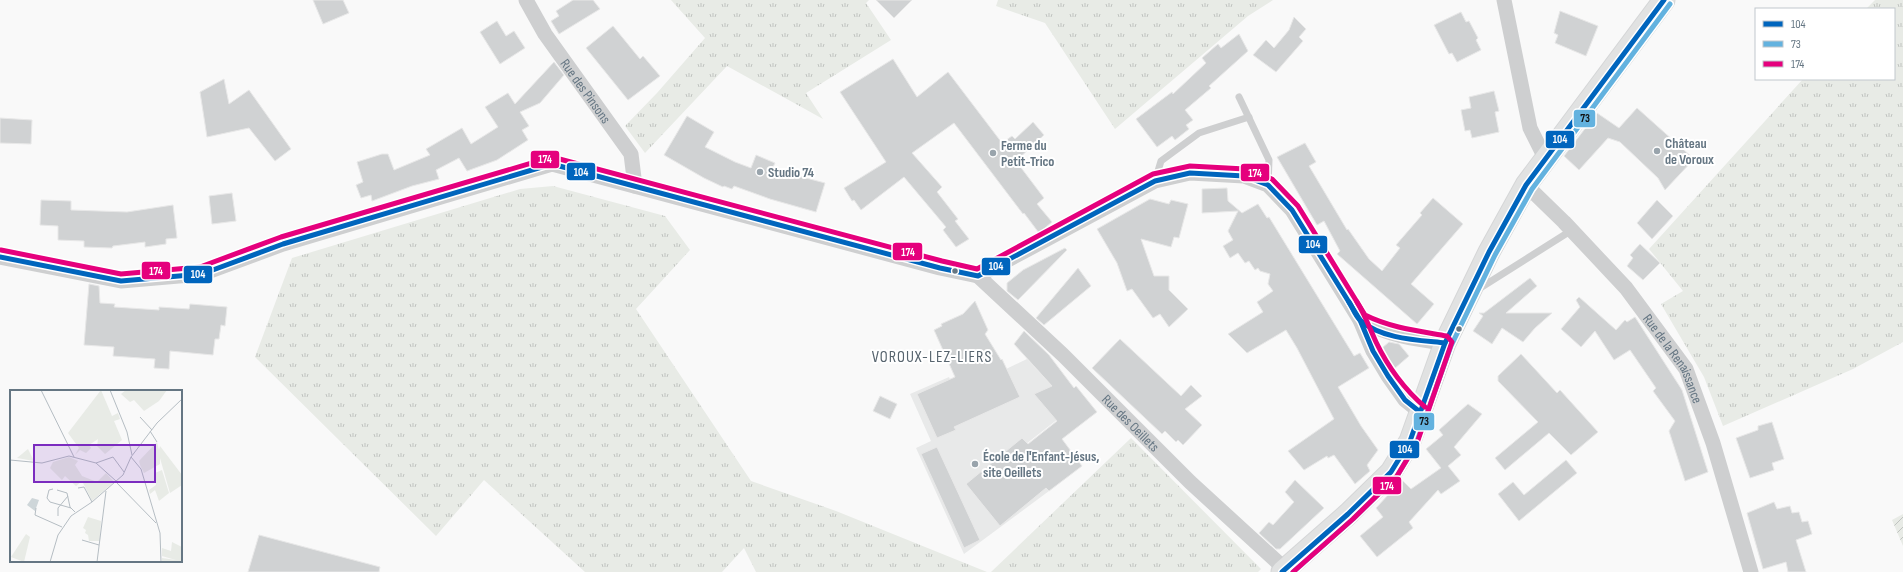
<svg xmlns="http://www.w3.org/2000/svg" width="1903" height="572" viewBox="0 0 1903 572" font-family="'Sofia Sans Condensed',sans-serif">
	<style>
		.built { fill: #e8e9e9 }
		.grass { fill: url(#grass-tufts) }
		.garden { fill: url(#garden-furrows) }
		.building { fill: #d0d2d3; stroke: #e8e8e8 }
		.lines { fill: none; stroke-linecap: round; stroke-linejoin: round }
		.secondary-casing { stroke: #d5d6d7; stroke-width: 23 }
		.service { stroke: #cecfd0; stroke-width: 7 }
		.minor { stroke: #cecfd0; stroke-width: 15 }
		.secondary { stroke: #e1e2e2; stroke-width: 21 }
		.bus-1-casing { stroke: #fff; stroke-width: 8 }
		.bus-2-casing { stroke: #fff; stroke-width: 8 }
		.bus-3-casing { stroke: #fff; stroke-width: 8 }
		.bus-1 { stroke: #0065bd; stroke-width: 5 }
		.bus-2 { stroke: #63b2df; stroke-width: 5 }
		.bus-3 { stroke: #e5007d; stroke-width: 5 }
		.poi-dot { fill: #99a4ac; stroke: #fff; stroke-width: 1.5 }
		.bus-dot { fill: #657683; stroke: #fff; stroke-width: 1.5 }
		.labels { text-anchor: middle; stroke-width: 4; stroke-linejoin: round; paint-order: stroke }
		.street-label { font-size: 14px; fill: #657683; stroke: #fff }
		.poi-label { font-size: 14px; font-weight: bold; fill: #657683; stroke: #fff; text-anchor: start }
		.quarter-label { font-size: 16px; letter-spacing: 1px; fill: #57646e; stroke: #fff }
		.inset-road { fill: none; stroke: #b5bdc3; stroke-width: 1 }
		.view { fill: #7b2cbf; fill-opacity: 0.15; stroke: #7b2cbf; stroke-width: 2 }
		.inset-edge { fill: none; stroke: #657683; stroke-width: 2 }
		.line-badge { stroke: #fff; stroke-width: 1.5 }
		.badge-label { font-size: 11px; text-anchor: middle; font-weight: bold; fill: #fff }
		.pale-badge-label { font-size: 11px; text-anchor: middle; font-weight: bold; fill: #111 }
	</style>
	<defs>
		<pattern id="grass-tufts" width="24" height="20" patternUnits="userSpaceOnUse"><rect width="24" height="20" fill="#e8ebe6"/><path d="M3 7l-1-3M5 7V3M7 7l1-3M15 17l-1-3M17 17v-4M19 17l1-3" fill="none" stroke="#c0c3c0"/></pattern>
		<pattern id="garden-furrows" width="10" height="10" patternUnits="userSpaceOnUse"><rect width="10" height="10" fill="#e8ebe6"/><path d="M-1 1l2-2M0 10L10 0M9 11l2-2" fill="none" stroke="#c0c3c0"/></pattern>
	</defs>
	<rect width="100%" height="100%" fill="#f9f9f9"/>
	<polygon class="built" points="1027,359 1072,408 1017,451 1049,491 964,554 916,448 931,441 910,394 949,377 960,403 1006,369"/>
	<g class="grass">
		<polygon points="671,0 869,0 866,3 891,40 806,93 823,119 727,66 645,153 625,126 657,93 705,38"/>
		<polygon points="998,0 1273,0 1248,16 1115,129 1045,23 996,6"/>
		<polygon points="1875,0 1903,0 1903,342 1853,369 1723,426 1704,377 1661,304 1683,291 1649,249 1803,79 1894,79 1894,9 1866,9"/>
		<polygon points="553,186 665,216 690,250 636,309 751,481 836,511 987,572 756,572 744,548 722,572 585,572 484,480 436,536 255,357 292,258 520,189"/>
		<polygon points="1131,438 1261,569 1258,572 991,572"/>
	</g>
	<polygon class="garden" points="1903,514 1903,546 1892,520"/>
	<g class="building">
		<polygon points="313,0 343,0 349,13 323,24"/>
		<polygon points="573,0 593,0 600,9 559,34 551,21 559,16 556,11"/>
		<polygon points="876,0 912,0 894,18"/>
		<polygon points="1560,11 1598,26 1586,56 1555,43 1558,35 1554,33"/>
		<polygon points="1461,12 1466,22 1469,21 1478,38 1476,40 1481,50 1457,62 1452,53 1449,54 1434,25"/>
		<polygon points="1294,17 1306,29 1299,37 1303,41 1276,72 1253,55 1266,40 1274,48 1289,30"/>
		<polygon points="497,21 506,36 514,31 525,48 500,64 480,32"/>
		<polygon points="613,26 640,59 643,56 660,76 628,100 586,48"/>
		<polygon points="1239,34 1248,51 1209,86 1211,88 1185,110 1193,120 1186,125 1189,129 1175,140 1172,136 1157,147 1136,119 1172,92 1173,94 1206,63 1202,58 1218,44 1221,48"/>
		<polygon points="893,59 917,97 948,72 1002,143 1012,136 1015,139 1033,122 1044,135 1016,161 1044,198 1037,204 1052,222 1039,233 1024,213 1023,214 954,123 912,153 942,187 937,192 958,219 955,221 969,239 956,247 943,230 946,227 904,177 861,210 854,200 852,201 844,188 886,162 840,92"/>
		<polygon points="554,62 564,75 540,103 520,112 529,126 522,130 528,140 497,160 467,171 459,158 436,170 439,179 412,186 372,201 371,195 361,198 356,185 363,182 357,162 382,154 388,154 394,170 430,155 426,149 462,128 471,144 498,127 485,107 508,93 515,104"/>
		<polygon points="224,79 229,104 249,90 291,149 275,161 249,128 207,137 200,92"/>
		<polygon points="1494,91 1499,111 1495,112 1499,132 1472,138 1470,130 1465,131 1461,110 1471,108 1469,97"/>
		<polygon points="1637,108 1694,159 1665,190 1658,178 1620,142 1608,138 1579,170 1564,156 1597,113 1619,128"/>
		<polygon points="687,116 714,132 705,147 735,162 751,168 756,155 775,163 772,169 825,183 816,212 770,199 734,186 732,189 724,186 723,187 704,178 664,155"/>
		<polygon points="0,118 32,120 31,144 0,143"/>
		<polygon points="1305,143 1316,162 1309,166 1347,230 1348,229 1369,259 1382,271 1400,248 1396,245 1422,215 1420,213 1433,198 1463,224 1411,284 1434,304 1417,324 1337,254 1340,251 1324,221 1317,225 1277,157"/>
		<polygon points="1227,188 1228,201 1242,213 1258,204 1267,218 1269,217 1354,356 1360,353 1369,368 1338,387 1361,426 1378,450 1367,465 1370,471 1355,484 1334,455 1328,458 1327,456 1304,470 1288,451 1334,419 1297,348 1286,330 1247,353 1228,334 1263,312 1257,302 1273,291 1268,284 1270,274 1260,271 1258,268 1255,270 1249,261 1245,263 1238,253 1230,258 1223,246 1233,240 1228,231 1238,211 1202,213 1202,189"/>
		<polygon points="232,193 236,221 212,224 209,196"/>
		<polygon points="1150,199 1169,204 1171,200 1188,204 1179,238 1174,237 1171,247 1141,239 1154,276 1169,276 1169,290 1188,309 1169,327 1160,314 1153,318 1132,289 1127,291 1117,263 1097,229"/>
		<polygon points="41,200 71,201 71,210 127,212 173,205 177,238 166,239 166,244 145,247 145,242 113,246 112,248 84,247 84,241 58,240 58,226 40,225"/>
		<polygon points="1657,200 1673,216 1652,239 1637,223"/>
		<polygon points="1640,244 1660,263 1643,280 1627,266 1633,258 1630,255"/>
		<polygon points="1065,248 1067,250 1018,300 1007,291 1007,283 1023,270"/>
		<polygon points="1078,268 1091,286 1044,325 1036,318"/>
		<polygon points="1530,278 1537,286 1506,313 1552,313 1535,328 1523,342 1502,328 1492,344 1473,331 1483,316 1479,313 1484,313"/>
		<polygon points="89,284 99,286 100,303 115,304 114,307 159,310 159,307 189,309 190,304 227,307 225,326 221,325 219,339 215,339 213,355 170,351 169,369 154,368 155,359 113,356 114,347 84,345"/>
		<polygon points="1579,297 1616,330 1625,320 1627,322 1635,317 1682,390 1708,472 1685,481 1669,431 1675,421 1653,391 1656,388 1630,350 1614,360 1595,331 1581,347 1561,329 1580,307 1576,300"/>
		<polygon points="975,301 988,330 985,334 1001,360 1002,359 1020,397 954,427 956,430 937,438 917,394 955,377 934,330 942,326 941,324 963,314"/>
		<polygon points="1024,331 1049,355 1074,388 1076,386 1097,412 1062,439 1082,466 1049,491 1046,488 1000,526 966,484 1022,438 1028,444 1057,421 1034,394 1052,386 1014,344"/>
		<polygon points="1120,339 1181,396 1191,385 1202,396 1185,409 1202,425 1183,445 1178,440 1176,442 1165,431 1162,434 1092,368"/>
		<polygon points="1389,342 1399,344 1409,356 1394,369 1382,348"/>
		<polygon points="1521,354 1557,393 1560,390 1598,432 1571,455 1549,433 1505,470 1495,458 1538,422 1498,381 1498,376"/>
		<polygon points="880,396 897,404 890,419 873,411"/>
		<polygon points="1468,404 1482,414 1454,447 1461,455 1448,466 1460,481 1441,494 1438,490 1409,522 1413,528 1377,557 1360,536 1383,517 1376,508 1402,480 1411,489 1441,468 1426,449 1443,435 1439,430"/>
		<polygon points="1772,422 1784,459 1772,463 1774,470 1750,478 1736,438 1758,430 1758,426"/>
		<polygon points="937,447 980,540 964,548 921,454"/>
		<polygon points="1566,460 1577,473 1519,521 1498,494 1513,482 1524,495"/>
		<polygon points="1295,480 1324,508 1280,549 1276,549 1259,533 1269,522 1273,525 1294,502 1285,492"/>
		<polygon points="1774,502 1777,509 1790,506 1792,513 1799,512 1802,522 1808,521 1812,534 1796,540 1806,572 1788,572 1786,562 1763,569 1747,513"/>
		<polygon points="259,535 380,567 379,572 248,572"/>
	</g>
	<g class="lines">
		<defs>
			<polyline id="secondary" points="1282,572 1348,514 1391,472 1410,441 1445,343 1489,252 1526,185 1664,0"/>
		</defs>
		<use href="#secondary" class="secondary-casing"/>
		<g class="service">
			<polyline points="1239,97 1269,160 1268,185"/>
			<polyline points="1155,181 1161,161 1199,133 1249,117"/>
			<polyline points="1477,290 1572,230"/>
		</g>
		<g class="minor">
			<path id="s1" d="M526 0 545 34 631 154 635 186"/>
			<polyline points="1504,0 1530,128 1545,158"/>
			<path id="s2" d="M1526 185 1564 222 1626 288 1686 369 1713 443 1751 572"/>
			<polyline points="0,257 121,281 202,274 283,244 552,164 940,268 978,276 1155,181 1190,173 1244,176 1268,185 1292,210 1360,320 1373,351 1388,376 1405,400 1420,412"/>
			<path id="s3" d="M978 276 1063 355 1190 482 1285 569"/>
			<path d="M1360 320C1387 335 1414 339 1445 343"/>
		</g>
		<use href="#secondary" class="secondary"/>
		<defs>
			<g id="bus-1">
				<polyline points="0,257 121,281 202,274 283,244 552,164 940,268 978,276 1155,181 1190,173 1244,176 1268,185 1292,210 1360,320 1373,351 1388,376 1405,400 1420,412"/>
				<path d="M1349 302C1353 308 1355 316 1361 321 1382 339 1418 340 1445 343"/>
				<polyline points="1282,572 1348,514 1391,472 1410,441 1445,343 1489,252 1526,185 1664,0"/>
			</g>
			<polyline id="bus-2" points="1293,572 1353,519 1397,476 1416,444 1451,346 1495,255 1532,189 1670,4"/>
			<g id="bus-3">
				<path d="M1 250 121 274 200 267 281 237 552 157 942 261 977 269 1153 174 1190 166 1245 169 1272 179 1298 206 1365 315C1391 328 1419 331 1447 336L1452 342 1417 443 1397 476 1353 519 1293 572"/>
				<path d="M1357 302C1365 315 1370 329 1376 342 1388 367 1404 389 1425 407"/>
			</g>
		</defs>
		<use href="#bus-1" class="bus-1-casing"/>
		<use href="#bus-2" class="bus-2-casing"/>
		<use href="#bus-3" class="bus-3-casing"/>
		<use href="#bus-1" class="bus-1"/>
		<use href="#bus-2" class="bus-2"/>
		<use href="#bus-3" class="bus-3"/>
	</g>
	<g class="poi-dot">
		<circle cx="1657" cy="151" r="4"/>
		<circle cx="993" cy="153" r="4"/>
		<circle cx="760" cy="172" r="4"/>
		<circle cx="975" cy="464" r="4"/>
	</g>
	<g class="bus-dot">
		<circle cx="955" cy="271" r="3.5"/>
		<circle cx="1459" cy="329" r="3.5"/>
	</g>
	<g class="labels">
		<g class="street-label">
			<text dy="5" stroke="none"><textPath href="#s1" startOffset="109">Rue des Pinsons</textPath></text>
			<text dy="5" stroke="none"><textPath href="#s2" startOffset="229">Rue de la Renaissance</textPath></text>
			<text dy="5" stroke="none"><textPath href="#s3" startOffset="212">Rue des Oeillets</textPath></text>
		</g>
		<g class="poi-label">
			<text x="1665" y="148">Château<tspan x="1665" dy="16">de Voroux</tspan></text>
			<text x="1001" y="150">Ferme du<tspan x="1001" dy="16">Petit-Trico</tspan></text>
			<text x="768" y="177">Studio 74</text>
			<text x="983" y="461">École de l'Enfant-Jésus,<tspan x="983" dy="16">site Oeillets</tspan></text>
		</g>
		<g class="quarter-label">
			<text x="932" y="362">VOROUX-LEZ-LIERS</text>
		</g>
	</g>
	<g transform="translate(10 390)">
		<rect width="172" height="172" fill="#f9f9f9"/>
		<path d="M91 0 102 26 108 23 110 29 104 31 112 50 95 64 87 56 88 49 79 55 81 58 76 63 70 60 65 65 69 58 58 43ZM116 0H157L149 11 134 21 124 10 120 12 111 4ZM147 52 149 60 150 56 172 85V95L160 103 150 68V74L134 83 130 75 129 71ZM18 59 24 71 7 68ZM59 67 68 71 65 75 72 86 87 92 96 83 104 92 82 111 72 91 66 96 55 86 52 90 40 78 43 72ZM162 152 172 157V172H152V168L166 170 152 166V158L161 161Z" fill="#e8ebe6"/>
		<path d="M16 144 20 147 14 172 1 167Z" fill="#e8ebe6"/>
		<path d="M78 127 91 131 90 151H79L78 145 75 143 76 140 73 138Z" fill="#e8ebe6"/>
		<path d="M152 80 159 103 149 111 145 100 140 104 139 100 146 95 145 83Z" fill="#e8ebe6"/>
		<path d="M22 108 29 110 25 121 17 115Z" fill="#ced6d9"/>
		<path class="inset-road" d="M31 0 64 67M100 0 117 42 122 65M130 27 142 40M140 41 147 52M121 67 131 79 150 143 151 172M0 70 32 73 59 66 86 73 103 67 114 82M86 73 106 91M106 92 146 133M68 98 74 97 82 112M43 99 39 100 37 108 40 112 61 118M47 100 57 103 60 117 65 122M26 118 25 125 52 137M48 126V118L58 106M72 150 89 155M40 172 48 145 61 126 82 112 113 85 121 67 147 33 172 9M87 172 96 101"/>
		<path class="view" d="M24 55H145V92H24Z"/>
		<rect width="172" height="172" class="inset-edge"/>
	</g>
	<g class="line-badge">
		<rect x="1573" y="109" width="23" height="19" rx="4" fill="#63b2df"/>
		<rect x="1545" y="130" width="30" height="19" rx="4" fill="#0065bd"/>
		<rect x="530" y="150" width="30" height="19" rx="4" fill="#e5007d"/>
		<rect x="566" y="162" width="30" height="19" rx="4" fill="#0065bd"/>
		<rect x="1240" y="163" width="30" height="19" rx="4" fill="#e5007d"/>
		<rect x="1298" y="235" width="30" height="19" rx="4" fill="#0065bd"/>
		<rect x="892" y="242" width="31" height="19" rx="4" fill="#e5007d"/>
		<rect x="981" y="257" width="30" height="19" rx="4" fill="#0065bd"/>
		<rect x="141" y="261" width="30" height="19" rx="4" fill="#e5007d"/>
		<rect x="183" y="265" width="30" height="19" rx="4" fill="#0065bd"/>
		<rect x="1413" y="412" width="22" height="19" rx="4" fill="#63b2df"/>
		<rect x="1389" y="440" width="31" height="19" rx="4" fill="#0065bd"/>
		<rect x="1372" y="476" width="30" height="19" rx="4" fill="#e5007d"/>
	</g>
	<g class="badge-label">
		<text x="1560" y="143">104</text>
		<text x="545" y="163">174</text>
		<text x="581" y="176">104</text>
		<text x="1255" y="177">174</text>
		<text x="1313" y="248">104</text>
		<text x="908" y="256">174</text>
		<text x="996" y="270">104</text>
		<text x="156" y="275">174</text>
		<text x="198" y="278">104</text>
		<text x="1405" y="453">104</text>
		<text x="1387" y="490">174</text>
	</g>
	<g class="pale-badge-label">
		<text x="1585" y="122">73</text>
		<text x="1424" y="425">73</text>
	</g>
	<rect x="1755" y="8" width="140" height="72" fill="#ffffff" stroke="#c1c8cd"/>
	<rect x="1763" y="21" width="20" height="6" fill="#0065bd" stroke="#c1c8cd"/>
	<text x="1791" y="28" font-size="12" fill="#657683">104</text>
	<rect x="1763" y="41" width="20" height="6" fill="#63b2df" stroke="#c1c8cd"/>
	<text x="1791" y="48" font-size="12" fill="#657683">73</text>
	<rect x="1763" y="61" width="20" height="6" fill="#e5007d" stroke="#c1c8cd"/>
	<text x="1791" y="68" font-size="12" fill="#657683">174</text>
</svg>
